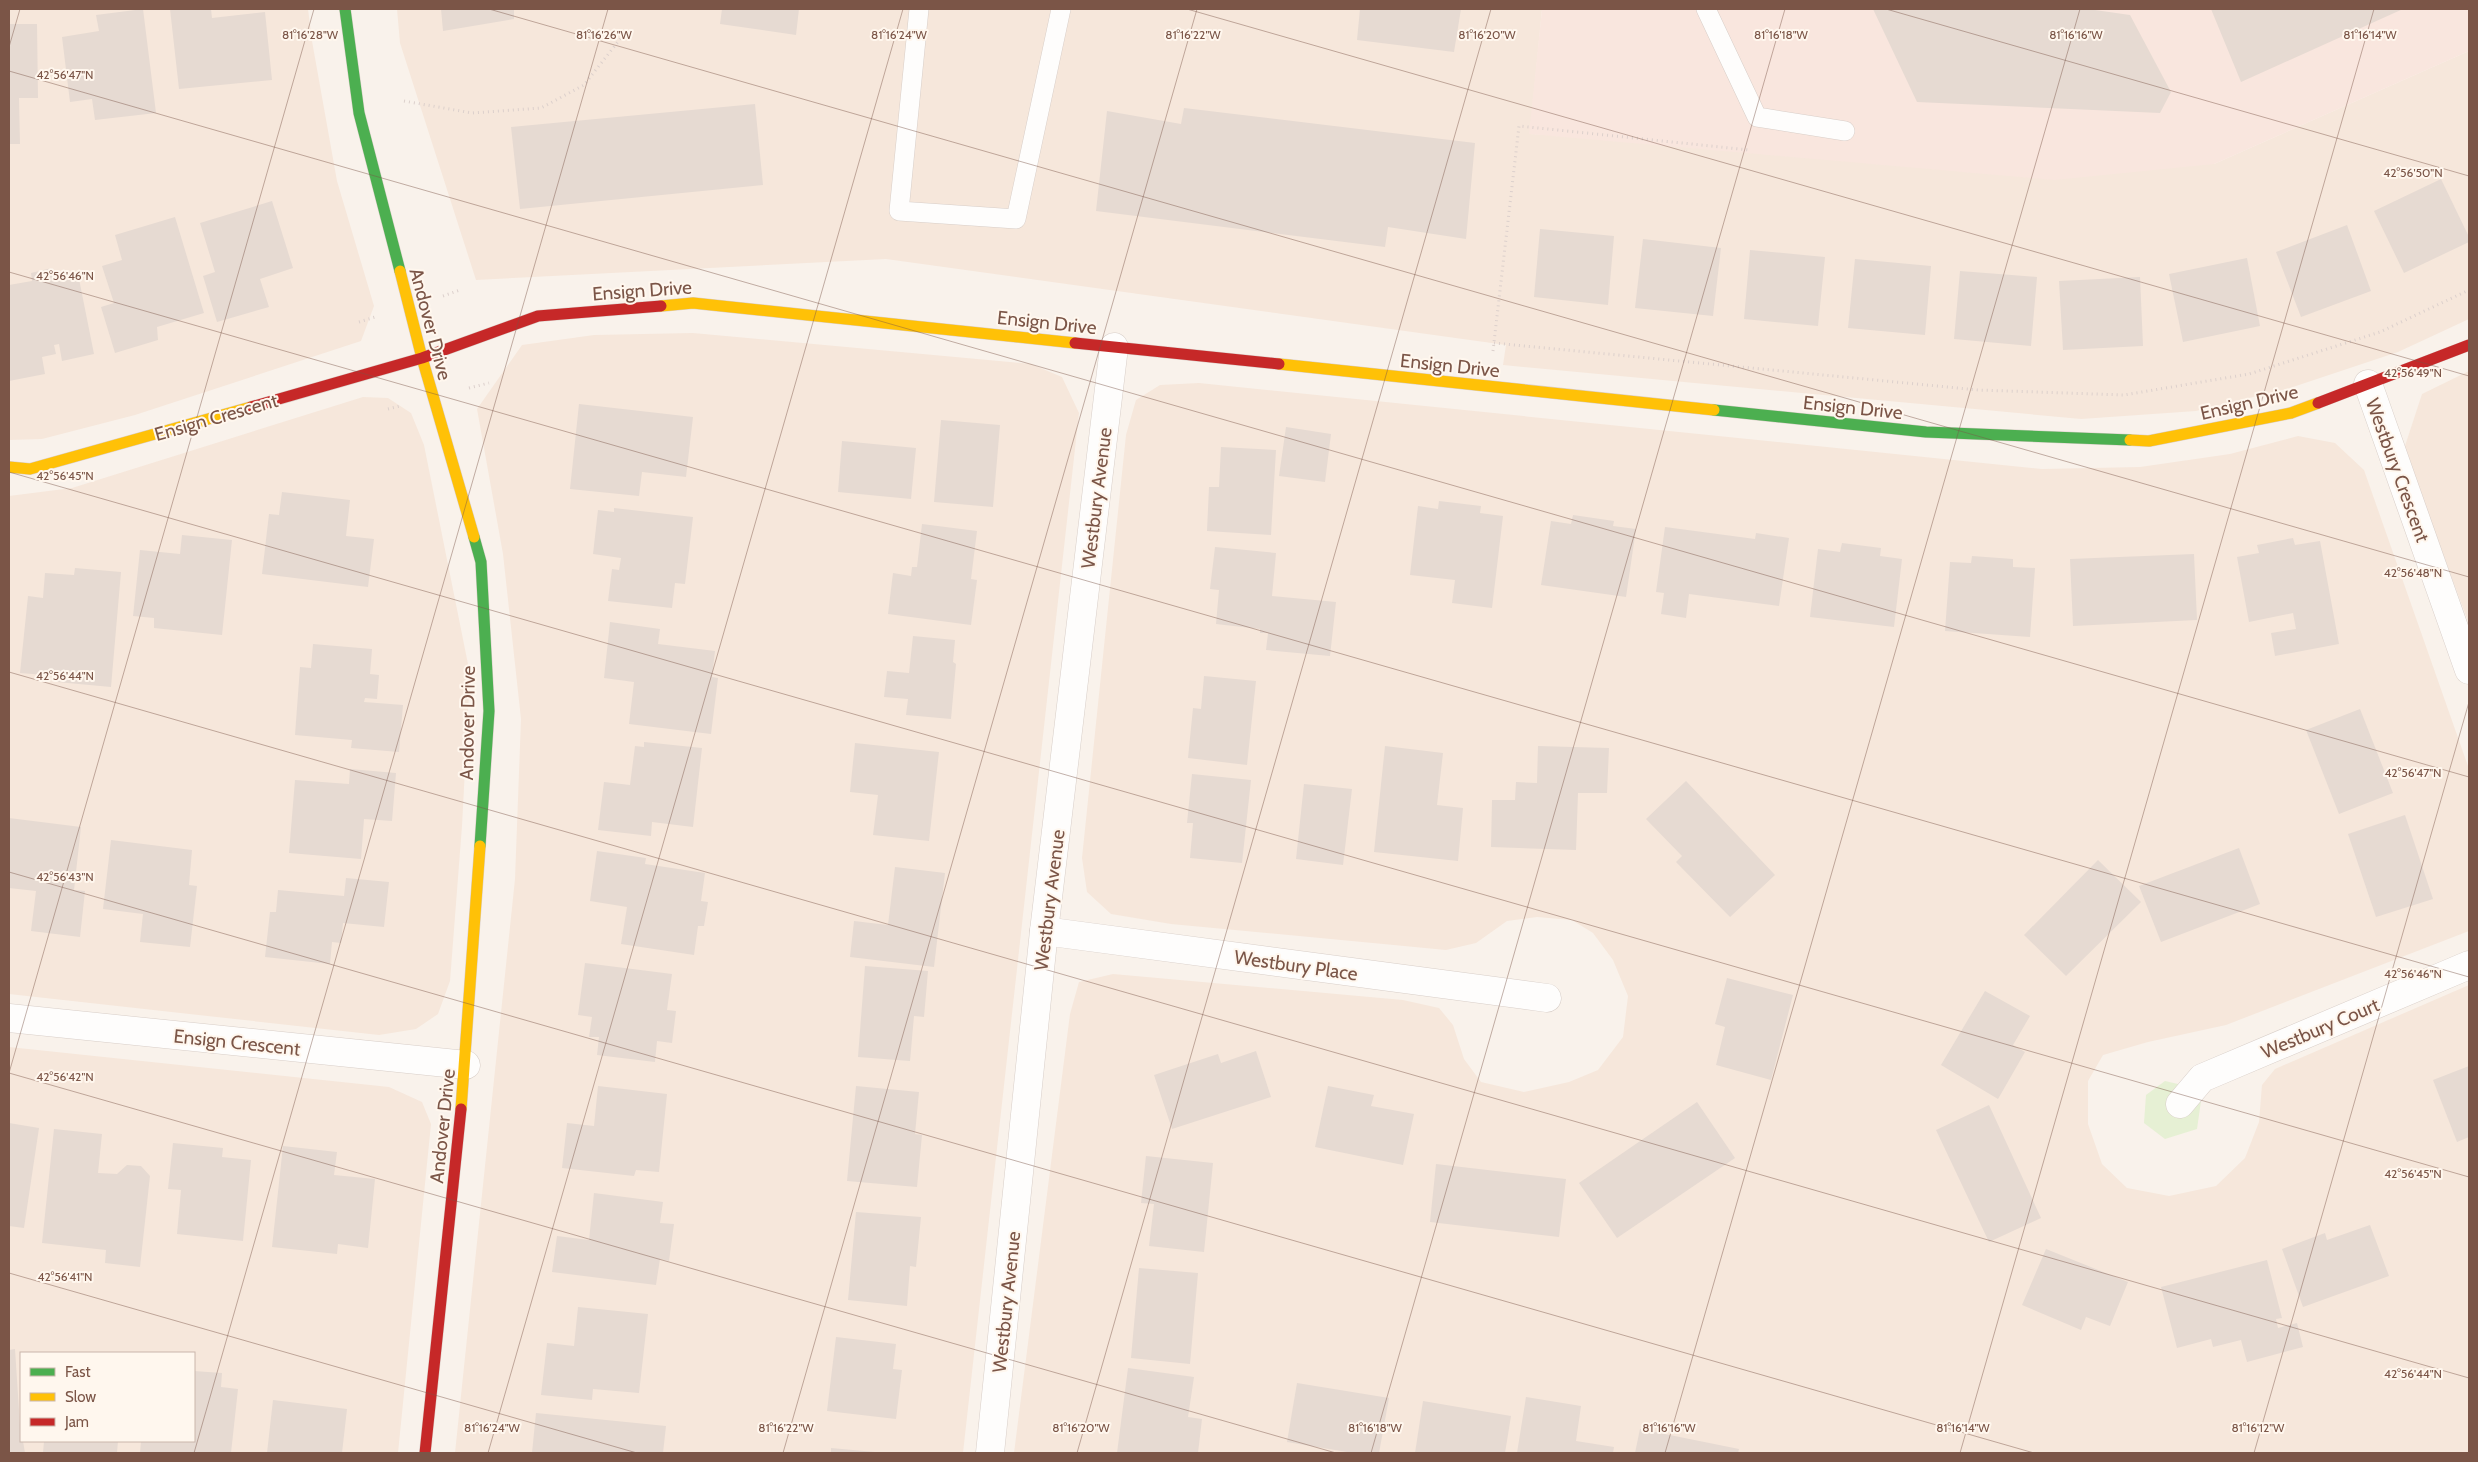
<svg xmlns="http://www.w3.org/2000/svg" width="2478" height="1462" viewBox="0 0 2478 1462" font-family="Cabin,sans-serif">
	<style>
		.residential { fill: #f6e7db; fill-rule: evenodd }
		.commercial { fill: #f9e6de }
		.green { fill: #e6f0d4 }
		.building { fill: #e6dad2 }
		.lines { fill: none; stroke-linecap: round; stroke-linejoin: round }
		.lane-casing { stroke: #d8cec8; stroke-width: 20 }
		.street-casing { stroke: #d8cec8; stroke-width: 29 }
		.fast-casing { stroke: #dacec8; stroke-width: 12 }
		.slow-casing { stroke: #dacec8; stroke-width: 12 }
		.jam-casing { stroke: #dacec8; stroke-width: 12 }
		.path { stroke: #dcd0cc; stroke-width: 3; stroke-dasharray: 1 4; stroke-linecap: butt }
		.lane { stroke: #fefdfc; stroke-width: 19 }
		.street { stroke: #fefdfc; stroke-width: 28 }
		.fast { stroke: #4caf50; stroke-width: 11 }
		.slow { stroke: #ffc107; stroke-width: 11 }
		.jam { stroke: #c62828; stroke-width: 11 }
		.ticks { fill: none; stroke: #7b5547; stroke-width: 1; stroke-opacity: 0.45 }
		.labels { text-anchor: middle; stroke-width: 4; stroke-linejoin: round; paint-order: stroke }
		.street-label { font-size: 19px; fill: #7b5547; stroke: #fff7ee }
		.ticks-label { font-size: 12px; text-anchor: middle; fill: #7b5547; stroke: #fff7ee; stroke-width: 4; stroke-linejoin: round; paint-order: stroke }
	</style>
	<rect width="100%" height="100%" fill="#f9f2eb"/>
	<g class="residential">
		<polygon points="9,9 308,9 312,41 337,181 374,306 361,341 135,415 42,439 9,440"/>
		<polygon points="397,9 1542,9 1530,134 2214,164 2469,51 2469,319 2398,352 2290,388 2196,411 2081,419 1503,365 1506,345 886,259 476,280 400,43"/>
		<polygon points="693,333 1031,364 1062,377 1079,413 963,1453 455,1453 515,879 521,719 503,554 477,409 522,345 594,335"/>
		<polygon points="2469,371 2469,624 2404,449 2422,394"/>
		<polygon points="1199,383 2042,469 2140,467 2230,454 2298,436 2335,443 2364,470 2469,769 2469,931 2226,1025 2148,1042 2103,1055 2088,1081 2088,1124 2102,1164 2127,1188 2169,1196 2216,1186 2245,1158 2259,1122 2262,1085 2275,1069 2469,985 2469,1453 1014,1453 1070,1014 1079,982 1113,974 1403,1000 1439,1008 1453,1025 1464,1059 1481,1082 1524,1092 1569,1082 1598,1070 1623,1037 1628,996 1613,960 1593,933 1572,920 1537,917 1507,921 1476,943 1446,950 1171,924 1111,914 1087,892 1082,858 1126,435 1136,400 1160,385"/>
		<polygon points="363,397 388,398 411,413 424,445 470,674 462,826 450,981 438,1014 416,1029 379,1035 9,994 9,496 72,488"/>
		<path d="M9 1047 389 1087 422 1102 431 1124 398 1453H9ZM21 1353H194V1441H21Z"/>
	</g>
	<polygon class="commercial" points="1542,9 2469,9 2469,51 2214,164 2054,180 1529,134"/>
	<polygon class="green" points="2165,1081 2191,1087 2201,1101 2197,1129 2165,1139 2144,1123 2146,1095"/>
	<g class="building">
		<polygon points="143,9 156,113 95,120 92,99 70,102 62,37 99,31 96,15"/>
		<polygon points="170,9 211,9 212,18 265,12 272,80 179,89"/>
		<polygon points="441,9 514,9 514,19 443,31"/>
		<polygon points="722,9 799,9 796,35 720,24"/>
		<polygon points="1360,9 1461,9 1454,52 1357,40"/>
		<polygon points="1873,9 2088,9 2130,15 2171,92 2160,113 1917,102"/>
		<polygon points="2211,9 2403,9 2241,82"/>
		<polygon points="9,24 37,24 38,98 19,98 20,144 9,144"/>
		<polygon points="755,104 763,185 520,209 511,127"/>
		<polygon points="1184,108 1475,143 1466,239 1388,227 1385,247 1096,211 1107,111 1181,124"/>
		<polygon points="2441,179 2469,237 2469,242 2404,273 2374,211"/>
		<polygon points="272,201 293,268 260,279 269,307 217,322 203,276 215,272 200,223"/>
		<polygon points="175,217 204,313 157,327 158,340 115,353 101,307 114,303 102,266 122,260 115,235"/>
		<polygon points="2347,225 2371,291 2301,317 2276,252"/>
		<polygon points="1540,229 1614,236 1608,305 1534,297"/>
		<polygon points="1643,239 1721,248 1713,316 1635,308"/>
		<polygon points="1750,250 1825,257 1818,326 1744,319"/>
		<polygon points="2247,258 2260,326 2183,342 2169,274"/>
		<polygon points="1855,259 1931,266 1925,335 1848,328"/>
		<polygon points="52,268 55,279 78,274 94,354 62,361 59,344 54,345 56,354 42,357 45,374 9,381 9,285 32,281 31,273"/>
		<polygon points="1960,271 2037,277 2031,346 1954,339"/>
		<polygon points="2140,277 2143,346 2063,350 2059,281"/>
		<polygon points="579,404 693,417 686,477 642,472 639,496 570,489"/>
		<polygon points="941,420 1000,425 993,507 934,502"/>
		<polygon points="1286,427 1331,434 1325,482 1279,476"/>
		<polygon points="842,441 916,448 911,499 838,492"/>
		<polygon points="1221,447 1276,450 1271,535 1207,531 1209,487 1219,487"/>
		<polygon points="282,492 350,500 346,536 374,539 368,587 262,574 269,514 279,515"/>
		<polygon points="1439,501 1481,506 1480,513 1503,516 1492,608 1452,603 1455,580 1410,575 1418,506 1438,509"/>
		<polygon points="614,508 693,517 685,584 675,583 672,608 608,601 612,569 619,570 621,558 593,554 598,510 614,512"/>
		<polygon points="1573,515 1614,521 1613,526 1636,529 1626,597 1541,585 1551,521 1571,524"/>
		<polygon points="922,524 977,531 971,579 977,580 971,625 888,614 893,573 911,576 912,567 917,567"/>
		<polygon points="1665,527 1755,539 1756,533 1789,538 1779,606 1689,594 1686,618 1661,614 1664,593 1656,592"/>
		<polygon points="182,535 232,540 222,635 154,628 154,618 133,616 140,550 180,554"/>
		<polygon points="2293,538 2295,545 2320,541 2339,644 2275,656 2271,633 2296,629 2293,613 2249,622 2237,557 2259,553 2257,545"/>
		<polygon points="1842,543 1881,548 1880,556 1902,559 1894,627 1810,617 1818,549 1840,552"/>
		<polygon points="1215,547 1276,553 1272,596 1336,602 1330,656 1266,650 1268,633 1260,633 1260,629 1216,624 1219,590 1210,589"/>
		<polygon points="2194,554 2197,620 2073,626 2070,559"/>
		<polygon points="1972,556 2013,559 2013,567 2035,568 2030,637 1945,631 1950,562 1971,563"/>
		<polygon points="75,568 121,572 111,687 57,682 58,676 20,673 28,596 43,598 45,573 74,575"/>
		<polygon points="610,622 660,629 658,644 715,651 712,677 718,678 711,734 629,724 634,682 604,678"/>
		<polygon points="913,636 955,640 953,662 956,664 951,719 906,715 908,699 884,697 887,671 909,673"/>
		<polygon points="313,644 372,649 370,674 379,675 377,699 365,698 364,702 403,705 399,752 351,748 352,740 295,735 300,667 311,668"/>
		<polygon points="1204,676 1256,681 1247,765 1188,758 1193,708 1201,709"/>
		<polygon points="2360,709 2393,793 2339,814 2306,730"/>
		<polygon points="644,742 702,748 693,827 652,822 651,836 598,830 604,782 630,785 635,746 644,747"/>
		<polygon points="855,743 939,752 929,841 873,835 878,795 850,792"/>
		<polygon points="1385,746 1443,753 1437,805 1463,808 1458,861 1374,852"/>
		<polygon points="1538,746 1609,748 1607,793 1578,793 1576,850 1491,847 1492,800 1515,800 1516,782 1537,783"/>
		<polygon points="350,769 396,773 392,821 364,819 361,859 289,853 295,780 349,784"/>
		<polygon points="1192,774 1251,780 1242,863 1190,858 1193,823 1187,823"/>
		<polygon points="1686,781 1775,875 1730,917 1676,862 1682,856 1646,819"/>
		<polygon points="1304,784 1352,789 1343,865 1296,859"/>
		<polygon points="2405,815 2433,899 2376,917 2348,834"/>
		<polygon points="9,818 81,827 74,890 85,891 80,937 31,931 36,891 9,888"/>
		<polygon points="111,840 192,850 189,885 197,886 190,947 140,942 143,914 103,909"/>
		<polygon points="2239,848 2260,904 2161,942 2139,886"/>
		<polygon points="597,851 646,858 645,864 705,873 701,901 708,902 704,926 698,926 694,955 621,944 627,907 590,901"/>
		<polygon points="2098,860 2141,902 2066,976 2024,935"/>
		<polygon points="895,867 945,873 934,967 850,957 854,921 888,925"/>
		<polygon points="346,878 389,882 384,927 343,923 341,943 332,942 330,964 265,957 270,912 276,912 278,890 344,896"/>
		<polygon points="585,963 672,974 667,1010 676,1011 672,1043 657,1041 655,1062 597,1055 599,1037 589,1037 592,1017 578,1015"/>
		<polygon points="865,966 928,971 924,1017 914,1016 910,1061 858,1057"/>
		<polygon points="1727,978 1793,995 1771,1080 1716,1065 1725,1027 1715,1024"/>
		<polygon points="1985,991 2030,1016 2013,1045 2025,1052 1998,1099 1941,1065"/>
		<polygon points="1256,1051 1271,1097 1172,1129 1154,1075 1218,1054 1221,1063"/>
		<polygon points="2469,1066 2469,1137 2457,1142 2433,1080"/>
		<polygon points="598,1086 667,1094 659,1172 636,1170 634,1176 562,1168 567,1123 594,1126"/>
		<polygon points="856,1086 919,1092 915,1134 922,1135 917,1187 847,1181"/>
		<polygon points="1328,1086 1374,1095 1371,1106 1414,1114 1403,1165 1315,1147"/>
		<polygon points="1697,1102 1735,1158 1617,1238 1579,1183"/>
		<polygon points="1989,1105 2041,1218 1989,1242 1936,1130"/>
		<polygon points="9,1123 39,1128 24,1228 9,1226"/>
		<polygon points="54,1129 102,1134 98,1173 117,1174 127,1165 141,1166 150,1176 140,1267 105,1263 106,1250 42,1243"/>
		<polygon points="173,1143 223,1148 222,1157 251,1160 243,1241 177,1234 181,1190 168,1189"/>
		<polygon points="283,1146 337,1152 334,1175 375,1179 368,1248 338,1244 337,1254 272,1247"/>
		<polygon points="1146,1156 1213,1163 1204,1252 1149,1246 1154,1204 1141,1203"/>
		<polygon points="1436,1164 1566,1179 1559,1237 1430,1222"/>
		<polygon points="594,1193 663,1202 660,1223 674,1224 669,1261 660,1259 656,1285 552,1272 557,1236 589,1240"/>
		<polygon points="856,1212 921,1217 916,1267 910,1266 907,1306 848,1300"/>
		<polygon points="2370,1225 2389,1276 2303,1307 2282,1249 2325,1233 2327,1240"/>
		<polygon points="2046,1249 2128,1282 2110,1326 2086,1317 2081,1330 2022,1305"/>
		<polygon points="2267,1260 2282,1318 2276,1319 2278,1328 2297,1323 2303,1347 2247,1362 2241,1340 2213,1347 2211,1339 2177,1348 2161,1287"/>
		<polygon points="1139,1268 1198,1273 1190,1364 1131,1358"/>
		<polygon points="578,1307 648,1314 639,1393 593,1389 592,1400 541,1395 547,1343 574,1346"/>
		<polygon points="836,1337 896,1344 893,1369 902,1370 896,1419 827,1411"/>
		<polygon points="15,1349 21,1441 23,1441 25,1453 9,1453 9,1350"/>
		<polygon points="1128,1368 1194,1377 1188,1417 1202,1419 1198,1453 1117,1453"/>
		<polygon points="194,1371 222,1373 221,1387 238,1389 231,1453 140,1453 141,1441 194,1441"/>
		<polygon points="1297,1383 1389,1398 1379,1453 1353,1453 1287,1442"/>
		<polygon points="1526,1397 1581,1406 1576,1441 1614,1447 1613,1453 1517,1453"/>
		<polygon points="273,1400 347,1409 342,1453 267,1453"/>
		<polygon points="1423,1401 1511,1416 1505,1453 1415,1453"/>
		<polygon points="536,1413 666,1426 663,1453 532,1453"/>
		<polygon points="1640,1429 1739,1449 1738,1453 1635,1453"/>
		<polygon points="44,1441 118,1441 117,1453 43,1453"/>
		<polygon points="831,1448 875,1452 875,1453 831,1453"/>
	</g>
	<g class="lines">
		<defs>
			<g id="lane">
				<polyline points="919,9 899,211 1016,219 1061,9"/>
				<polyline points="1706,9 1757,117 1845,131"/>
			</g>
			<g id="street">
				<polyline points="2368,384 2469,670"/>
				<polyline points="1044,931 1547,998"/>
				<polyline points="9,1018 466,1065"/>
				<polyline points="2180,1104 2202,1078 2469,965"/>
				<polyline points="990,1453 1044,931 1114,347"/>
			</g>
			<g id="fast">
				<polyline points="345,9 359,113 400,271"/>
				<polyline points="1714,410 1926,432 2130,440"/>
				<polyline points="474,537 481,562 489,711 480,846"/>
			</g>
			<g id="slow">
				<polyline points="400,271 422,358 474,537"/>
				<polyline points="661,306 693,303 1075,343"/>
				<polyline points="1279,364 1714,410"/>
				<polyline points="2130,440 2149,441 2291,413 2318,403"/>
				<polyline points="9,467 30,469 251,407"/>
				<polyline points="461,1109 480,846"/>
			</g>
			<g id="jam">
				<polyline points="1075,343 1279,364"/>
				<polyline points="2318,403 2469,345"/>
				<polyline points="251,407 422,358 538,316 661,306"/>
				<polyline points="425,1453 461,1109"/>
			</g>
		</defs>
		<use href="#lane" class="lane-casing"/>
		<use href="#street" class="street-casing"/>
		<use href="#fast" class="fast-casing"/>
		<use href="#slow" class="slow-casing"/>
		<use href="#jam" class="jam-casing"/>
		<g class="path">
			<polyline points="404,101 472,113 541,108 584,85 624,34"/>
			<polyline points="443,296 460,290"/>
			<polyline points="359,322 375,317"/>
			<polyline points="1494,343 1978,390 2124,395 2249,374 2380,332 2469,290"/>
			<polyline points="1493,351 1519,126 1749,150"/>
			<polyline points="469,388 489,383"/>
			<polyline points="388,409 400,406"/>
		</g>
		<use href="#lane" class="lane"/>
		<use href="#street" class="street"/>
		<use href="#fast" class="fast"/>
		<use href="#slow" class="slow"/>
		<use href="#jam" class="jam"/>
	</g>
	<path class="ticks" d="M489 9 2469 577M1187 9 2469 376M1886 9 2469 176M9 47 20 9M9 71 2469 777M9 272 2469 977M9 472 2469 1177M9 672 2469 1378M9 872 2034 1453M9 1073 314 9M9 1073 1336 1453M9 1273 637 1453M194 1453 608 9M488 1453 903 9M783 1453 1197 9M1077 1453 1491 9M1371 1453 1785 9M1665 1453 2080 9M1960 1453 2374 9M2254 1453 2469 702"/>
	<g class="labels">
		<g class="street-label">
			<text transform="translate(642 290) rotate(-4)" y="7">Ensign Drive</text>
			<text transform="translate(1047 322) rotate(6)" y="7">Ensign Drive</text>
			<text transform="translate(431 324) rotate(75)" y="7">Andover Drive</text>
			<text transform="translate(1450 365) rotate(6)" y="7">Ensign Drive</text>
			<text transform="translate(2249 402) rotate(-13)" y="7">Ensign Drive</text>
			<text transform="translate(1853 407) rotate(6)" y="7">Ensign Drive</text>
			<text transform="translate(216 417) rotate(-16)" y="7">Ensign Crescent</text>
			<text transform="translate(2398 470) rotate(70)" y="7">Westbury Crescent</text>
			<text transform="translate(1096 498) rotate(-83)" y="7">Westbury Avenue</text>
			<text transform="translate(467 723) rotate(-89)" y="7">Andover Drive</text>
			<text transform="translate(1049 900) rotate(-83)" y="7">Westbury Avenue</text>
			<text transform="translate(1296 965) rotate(8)" y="7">Westbury Place</text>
			<text transform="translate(2320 1028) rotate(-23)" y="7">Westbury Court</text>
			<text transform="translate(237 1042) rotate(6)" y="7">Ensign Crescent</text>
			<text transform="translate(442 1126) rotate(-84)" y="7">Andover Drive</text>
			<text transform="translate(1006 1302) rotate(-84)" y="7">Westbury Avenue</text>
		</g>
	</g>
	<g class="ticks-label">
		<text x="310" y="39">81°16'28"W</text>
		<text x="604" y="39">81°16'26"W</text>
		<text x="899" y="39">81°16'24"W</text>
		<text x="1193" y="39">81°16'22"W</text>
		<text x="1487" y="39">81°16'20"W</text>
		<text x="1781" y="39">81°16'18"W</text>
		<text x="2076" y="39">81°16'16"W</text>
		<text x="2370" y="39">81°16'14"W</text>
		<text x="65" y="79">42°56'47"N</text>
		<text x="2413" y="177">42°56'50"N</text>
		<text x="65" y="280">42°56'46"N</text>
		<text x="2413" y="377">42°56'49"N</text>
		<text x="65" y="480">42°56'45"N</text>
		<text x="2413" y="577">42°56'48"N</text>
		<text x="65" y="680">42°56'44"N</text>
		<text x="2413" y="777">42°56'47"N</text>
		<text x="65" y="881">42°56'43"N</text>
		<text x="2413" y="978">42°56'46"N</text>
		<text x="65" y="1081">42°56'42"N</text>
		<text x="2413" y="1178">42°56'45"N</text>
		<text x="65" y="1281">42°56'41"N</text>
		<text x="2413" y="1378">42°56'44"N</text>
		<text x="492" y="1432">81°16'24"W</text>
		<text x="786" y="1432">81°16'22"W</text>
		<text x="1081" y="1432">81°16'20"W</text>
		<text x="1375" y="1432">81°16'18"W</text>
		<text x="1669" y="1432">81°16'16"W</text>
		<text x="1963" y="1432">81°16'14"W</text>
		<text x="2258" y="1432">81°16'12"W</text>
	</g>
	<rect width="2478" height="1462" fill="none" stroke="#7b5547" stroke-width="20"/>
	<rect x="20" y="1352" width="175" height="90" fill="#fff7ee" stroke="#cab6ab"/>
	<rect x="30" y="1368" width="25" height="8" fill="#4caf50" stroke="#cab6ab"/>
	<text x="65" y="1377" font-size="15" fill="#7b5547">Fast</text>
	<rect x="30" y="1393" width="25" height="8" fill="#ffc107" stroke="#cab6ab"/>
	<text x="65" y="1402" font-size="15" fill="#7b5547">Slow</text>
	<rect x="30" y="1418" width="25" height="8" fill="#c62828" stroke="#cab6ab"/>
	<text x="65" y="1427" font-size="15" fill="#7b5547">Jam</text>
</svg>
